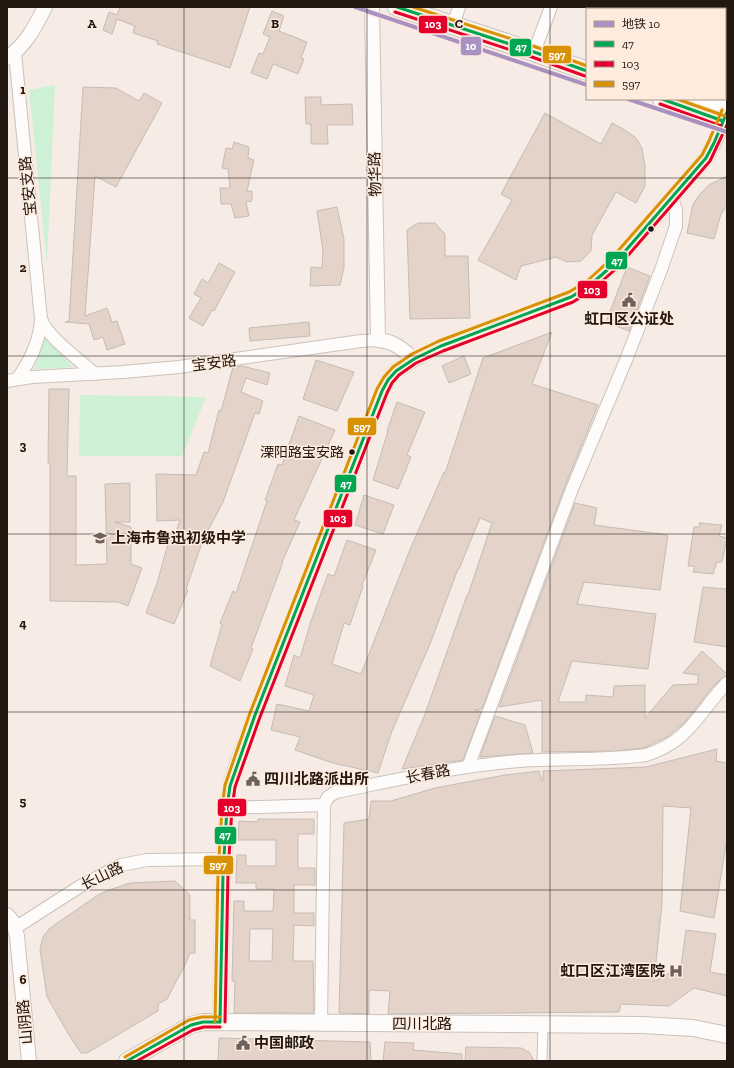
<svg xmlns="http://www.w3.org/2000/svg" width="734" height="1068" viewBox="0 0 734 1068" font-family="'Zilla Slab','Noto Sans SC',serif">
	<style>
		.green { fill: #cef0d4 }
		.building { fill: #e3d3c8; stroke: #c5bcb5; fill-rule: evenodd }
		.lines { fill: none; stroke-linecap: round; stroke-linejoin: round }
		.pedestrian-casing { stroke: #cbc2bb; stroke-width: 11 }
		.minor-casing { stroke: #cbc2bb; stroke-width: 14 }
		.tertiary-casing { stroke: #cbc2bb; stroke-width: 16 }
		.secondary-casing { stroke: #cbc2bb; stroke-width: 18 }
		.primary-casing { stroke: #cbc2bb; stroke-width: 20 }
		.pedestrian { stroke: #fefcfb; stroke-width: 9 }
		.minor { stroke: #fefcfb; stroke-width: 12 }
		.tertiary { stroke: #fefcfb; stroke-width: 14 }
		.secondary { stroke: #fefcfb; stroke-width: 16 }
		.primary { stroke: #fefcfb; stroke-width: 18 }
		.bus-1-casing { stroke: #fdebde; stroke-width: 6 }
		.bus-2-casing { stroke: #fdebde; stroke-width: 6 }
		.bus-3-casing { stroke: #fdebde; stroke-width: 6 }
		.bus-1 { stroke: #00a651; stroke-width: 3 }
		.bus-2 { stroke: #e4002b; stroke-width: 3 }
		.bus-3 { stroke: #d79102; stroke-width: 3 }
		.metro-1-casing { stroke: #fdebde; stroke-width: 7 }
		.metro-1 { stroke: #a992c2; stroke-width: 4 }
		.grid { fill: none; stroke: #221810; stroke-width: 1; stroke-opacity: 0.55 }
		.bus-dot { fill: #221810; stroke: #fdebde; stroke-width: 1.5 }
		.labels { text-anchor: middle; stroke-width: 3; stroke-linejoin: round; paint-order: stroke }
		.bus-label { font-size: 14px; fill: #221810; stroke: #fdebde; text-anchor: end }
		.street-label { font-size: 15px; fill: #221810; stroke: #fdebde }
		.poi-label { font-size: 15px; font-weight: bold; fill: #221810; stroke: #fdebde; text-anchor: start }
		.grid-label { font-size: 13px; text-anchor: middle; font-weight: bold; fill: #221810; stroke: #fdebde; stroke-width: 3; stroke-linejoin: round; paint-order: stroke }
		.line-badge { stroke: #fdebde; stroke-width: 1.5 }
		.badge-label { font-size: 11px; text-anchor: middle; font-weight: bold; fill: #fff }
	</style>
	<rect width="100%" height="100%" fill="#f6ece5"/>
	<g class="green">
		<polygon points="55,85 47,264 29,90"/>
		<polygon points="45,338 73,367 34,369"/>
		<polygon points="80,395 206,397 182,456 79,456"/>
	</g>
	<g class="building">
		<polygon points="120,7 250,7 230,68 157,44 158,41 133,33 135,26 117,19 112,34 103,30 109,12 117,15"/>
		<polygon points="272,11 284,16 279,31 307,42 301,58 304,59 298,74 273,64 267,79 251,73 259,53 263,54 270,37 263,34"/>
		<polygon points="83,87 116,88 139,101 144,93 162,103 116,187 95,176 85,316 107,308 112,322 117,321 125,344 107,350 103,337 94,340 89,324 65,322 69,321"/>
		<polygon points="305,97 321,97 321,105 352,104 353,125 327,125 328,144 311,144 311,124 306,124"/>
		<polygon points="545,113 601,144 612,123 625,130 636,138 642,148 645,166 645,186 636,203 616,192 592,235 591,251 581,261 567,262 556,257 521,266 516,280 478,260 512,200 501,194"/>
		<polygon points="234,142 249,147 248,158 254,160 247,191 252,191 252,201 246,202 249,216 235,218 231,204 221,204 220,188 230,188 228,169 222,168 226,148 232,149"/>
		<polygon points="727,176 727,206 721,214 714,239 687,233 693,204 700,194 709,185"/>
		<polygon points="337,207 344,239 344,267 340,285 310,286 311,267 322,268 323,251 317,211"/>
		<polygon points="418,223 435,223 445,234 445,256 468,256 470,318 410,319 407,230"/>
		<polygon points="219,263 235,272 214,311 212,310 203,326 189,318 201,298 194,294 202,279 208,283"/>
		<polygon points="627,267 650,276 629,331 606,322"/>
		<polygon points="309,322 310,336 250,341 249,328"/>
		<polygon points="552,332 532,384 598,405 565,486 482,709 475,710 481,712 463,760 402,769 425,714 467,595 468,595 492,523 480,518 459,569 458,569 430,644 392,731 378,773 333,763 295,750 300,737 271,730 277,704 309,711 314,695 285,686 294,655 300,658 311,621 328,574 334,576 347,540 376,550 362,585 363,586 350,625 344,623 332,664 361,674 411,547 444,472 445,473 483,358"/>
		<polygon points="464,356 471,374 449,383 442,366"/>
		<polygon points="316,360 354,372 337,411 303,399"/>
		<polygon points="242,366 270,373 267,385 246,378 241,392 263,401 259,414 255,413 223,502 203,540 186,589 188,590 174,624 146,613 158,580 169,540 173,541 180,520 157,521 156,474 196,475 204,452 208,453 219,410 221,411 233,367"/>
		<polygon points="49,389 69,389 67,476 76,476 76,565 107,564 105,484 130,483 130,522 115,522 131,527 131,564 142,568 128,606 118,602 50,601 50,463 48,463"/>
		<polygon points="397,402 425,412 407,455 411,457 398,489 373,480 388,431 387,431"/>
		<polygon points="299,416 335,430 294,520 300,522 282,562 283,562 251,648 253,649 240,681 210,666 222,624 220,623 233,591 236,593 267,501 265,500 278,464 282,465"/>
		<polygon points="364,495 394,505 383,534 355,525"/>
		<polygon points="575,503 597,508 594,525 668,535 660,590 584,582 577,604 656,614 648,669 572,661 558,702 586,702 586,695 613,697 614,686 645,685 645,718 673,685 698,684 698,675 683,673 702,651 727,674 727,676 722,678 711,689 684,723 667,737 644,748 614,751 542,752 542,700 499,707"/>
		<polygon points="699,523 722,525 719,536 727,538 722,562 717,562 713,574 693,572 695,566 688,566 694,527 700,527"/>
		<polygon points="703,587 727,589 727,647 694,642"/>
		<polygon points="495,716 525,725 533,753 480,757"/>
		<polygon points="717,749 716,761 727,763 727,839 714,918 680,911 691,808 663,806 662,903 654,982 681,966 686,930 716,934 710,972 727,975 727,996 694,988 669,1006 621,1004 619,1012 388,1014 390,991 369,990 369,1014 339,1013 344,823 369,819 371,801 391,801 435,788 505,775 539,771 542,781 543,781 543,771 646,767"/>
		<path d="M258 819H314V834H298V868H315V885H294V913H314V926L294 925 293 961H313L314 1013H234L235 981H232L234 901H244V911H273L274 889H256V883H236L237 855H246V866H276V840H238L239 821 258 822ZM250 929H273L272 961H249Z"/>
		<polygon points="175,881 190,895 190,920 195,920 195,953 190,953 185,965 167,999 158,1004 158,1011 87,1053 81,1053 69,1035 47,997 40,949 43,937 49,929 60,921 98,895 109,890 130,883"/>
		<polygon points="219,1038 370,1042 371,1061 218,1061"/>
		<polygon points="385,1042 414,1043 413,1050 462,1054 462,1061 383,1061"/>
		<polygon points="466,1047 521,1048 529,1052 534,1061 465,1061"/>
	</g>
	<g class="lines">
		<defs>
			<polyline id="pedestrian" points="542,1061 543,1025"/>
			<g id="minor">
				<polyline points="453,26 459,7"/>
				<polyline points="534,52 551,7"/>
				<path d="M15 53 41 319C40 340 30 362 17 379"/>
				<path d="M41 319C47 337 80 360 95 374"/>
				<polyline points="7,381 32,377 123,372 179,367 361,341 378,340"/>
				<polyline points="468,767 572,489 626,360 661,270 676,226 676,210 674,204 671,198"/>
				<polyline points="227,808 324,805"/>
				<polyline points="15,928 79,887 121,865 147,860 224,859"/>
				<path d="M321 1023 324 805 328 797 336 792C396 780 457 766 519 761 561 758 604 761 646 755 690 741 698 713 727 683"/>
			</g>
			<g id="tertiary">
				<path d="M372 7 378 340C394 341 402 349 414 359"/>
				<path d="M7 58C26 45 35 27 45 7"/>
				<polyline points="7,915 13,922 17,936 29,1061"/>
				<polyline points="220,1022 223,873 227,808 230,786 237,764 255,715 382,391 388,380 396,371 414,359 441,346 571,297 589,286 614,264 706,158 714,143 727,113"/>
			</g>
			<polyline id="secondary" points="127,1061 191,1025 203,1022 642,1025 693,1028 727,1035"/>
			<g id="primary">
				<polyline points="397,7 534,52 587,71"/>
				<polyline points="662,99 727,123"/>
				<polyline points="698,99 727,109"/>
			</g>
		</defs>
		<use href="#pedestrian" class="pedestrian-casing"/>
		<use href="#minor" class="minor-casing"/>
		<use href="#tertiary" class="tertiary-casing"/>
		<use href="#secondary" class="secondary-casing"/>
		<use href="#primary" class="primary-casing"/>
		<use href="#pedestrian" class="pedestrian"/>
		<use href="#minor" class="minor"/>
		<use href="#tertiary" class="tertiary"/>
		<use href="#secondary" class="secondary"/>
		<use href="#primary" class="primary"/>
		<defs>
			<g id="bus-1">
				<polyline points="397,7 534,52 587,71"/>
				<polyline points="662,99 723,121"/>
				<polyline points="220,1022 223,873 227,808 230,786 255,715 382,391 388,380 396,371 414,359 441,346 571,297 589,286 614,264 706,158 714,143 727,112"/>
				<polyline points="127,1061 191,1025 203,1022 220,1022"/>
			</g>
			<g id="bus-2">
				<polyline points="395,12 532,57 585,76"/>
				<polyline points="660,104 721,126"/>
				<polyline points="225,1022 228,873 232,808 235,787 260,717 387,393 392,383 399,375 416,363 443,351 573,302 592,290 618,267 710,161 727,125"/>
				<polyline points="137,1061 193,1030 204,1027 220,1027"/>
			</g>
			<g id="bus-3">
				<polyline points="413,7 536,47 587,66"/>
				<polyline points="677,99 725,116"/>
				<polyline points="215,1022 218,873 222,808 225,785 250,713 377,389 384,377 393,367 412,354 439,341 569,292 586,282 610,260 702,155 709,141 722,110"/>
				<polyline points="125,1057 189,1020 202,1017 220,1017"/>
			</g>
		</defs>
		<use href="#bus-1" class="bus-1-casing"/>
		<use href="#bus-2" class="bus-2-casing"/>
		<use href="#bus-3" class="bus-3-casing"/>
		<use href="#bus-1" class="bus-1"/>
		<use href="#bus-2" class="bus-2"/>
		<use href="#bus-3" class="bus-3"/>
		<defs>
			<g id="metro-1">
				<polyline points="355,7 587,85"/>
				<polyline points="628,99 727,132"/>
			</g>
		</defs>
		<use href="#metro-1" class="metro-1-casing"/>
		<use href="#metro-1" class="metro-1"/>
	</g>
	<path class="grid" d="M184 7V1061M367 7V1061M550 7V1061M7 178H727M7 356H727M7 534H727M7 712H727M7 890H727"/>
	<defs>
		<symbol id="civic-bare" viewBox="-9 -9 18 18"><path d="M-.6-6.5H3V-4.5H.6V-3L4-1V1h2V6H-6V1h2V-1L-.6-3ZM-1.2 2.5V6h2.4V2.5Z" fill="#6c625b" stroke="#fdebde" stroke-width="2.5" paint-order="stroke"/></symbol>
		<symbol id="school-bare" viewBox="-9 -9 18 18"><path d="M0-5L7-2L0 1L-7-2ZM-4 1L0 2.5L4 1V4Q0 6-4 4Z" fill="#6c625b" stroke="#fdebde" stroke-width="2.5" paint-order="stroke"/></symbol>
		<symbol id="hospital-bare" viewBox="-9 -9 18 18"><path d="M-5-5h3v3.5h4V-5h3V5h-3V1.5h-4V5h-3Z" fill="#6c625b" stroke="#fdebde" stroke-width="2.5" paint-order="stroke"/></symbol>
	</defs>
	<g fill-rule="evenodd">
		<use href="#civic-bare" x="619" y="290" width="20" height="20"/>
		<use href="#school-bare" x="90" y="528" width="20" height="20"/>
		<use href="#civic-bare" x="243" y="769" width="20" height="20"/>
		<use href="#hospital-bare" x="666" y="961" width="20" height="20"/>
		<use href="#civic-bare" x="233" y="1033" width="20" height="20"/>
	</g>
	<g class="bus-dot">
		<circle cx="651" cy="229" r="3.5"/>
		<circle cx="352" cy="452" r="3.5"/>
	</g>
	<g class="labels">
		<g class="bus-label">
			<text x="344" y="457">溧阳路宝安路</text>
		</g>
		<g class="street-label">
			<text transform="translate(375 174) rotate(-91)" y="5">物华路</text>
			<text transform="translate(28 186) rotate(-96)" y="5">宝安支路</text>
			<text transform="translate(214 363) rotate(-7)" y="5">宝安路</text>
			<text transform="translate(428 774) rotate(-11)" y="5">长春路</text>
			<text transform="translate(102 876) rotate(-26)" y="5">长山路</text>
			<text transform="translate(25 1022) rotate(-95)" y="5">山阴路</text>
			<text x="422" y="1029">四川北路</text>
		</g>
		<g class="poi-label">
			<text x="629" y="324" text-anchor="middle">虹口区公证处</text>
			<text x="111" y="543">上海市鲁迅初级中学</text>
			<text x="264" y="784">四川北路派出所</text>
			<text x="665" y="976" text-anchor="end">虹口区江湾医院</text>
			<text x="254" y="1048">中国邮政</text>
		</g>
	</g>
	<g class="grid-label">
		<text x="92" y="28">A</text>
		<text x="275" y="28">B</text>
		<text x="459" y="28">C</text>
		<text x="23" y="94">1</text>
		<text x="23" y="272">2</text>
		<text x="23" y="450">3</text>
		<text x="23" y="628">4</text>
		<text x="23" y="806">5</text>
		<text x="23" y="984">6</text>
	</g>
	<g class="line-badge">
		<rect x="418" y="15" width="30" height="19" rx="4" fill="#e4002b"/>
		<rect x="460" y="36" width="22" height="20" rx="4" fill="#a992c2"/>
		<rect x="509" y="38" width="23" height="19" rx="4" fill="#00a651"/>
		<rect x="542" y="45" width="30" height="19" rx="4" fill="#d79102"/>
		<rect x="605" y="251" width="23" height="19" rx="4" fill="#00a651"/>
		<rect x="577" y="280" width="31" height="19" rx="4" fill="#e4002b"/>
		<rect x="347" y="417" width="30" height="19" rx="4" fill="#d79102"/>
		<rect x="334" y="474" width="23" height="19" rx="4" fill="#00a651"/>
		<rect x="323" y="509" width="30" height="19" rx="4" fill="#e4002b"/>
		<rect x="217" y="798" width="30" height="19" rx="4" fill="#e4002b"/>
		<rect x="214" y="826" width="23" height="19" rx="4" fill="#00a651"/>
		<rect x="203" y="855" width="31" height="20" rx="4" fill="#d79102"/>
	</g>
	<g class="badge-label">
		<text x="433" y="28">103</text>
		<text x="471" y="50">10</text>
		<text x="521" y="51">47</text>
		<text x="557" y="59">597</text>
		<text x="617" y="265">47</text>
		<text x="592" y="294">103</text>
		<text x="362" y="431">597</text>
		<text x="346" y="488">47</text>
		<text x="338" y="522">103</text>
		<text x="232" y="812">103</text>
		<text x="225" y="839">47</text>
		<text x="218" y="869">597</text>
	</g>
	<rect width="734" height="1068" fill="none" stroke="#221810" stroke-width="16"/>
	<rect x="586" y="8" width="140" height="92" fill="#fdebde" stroke="#a5978c"/>
	<rect x="594" y="21" width="20" height="6" fill="#a992c2" stroke="#a5978c"/>
	<text x="622" y="28" font-size="12" fill="#221810">地铁 10</text>
	<rect x="594" y="41" width="20" height="6" fill="#00a651" stroke="#a5978c"/>
	<text x="622" y="48" font-size="12" fill="#221810">47</text>
	<rect x="594" y="61" width="20" height="6" fill="#e4002b" stroke="#a5978c"/>
	<text x="622" y="68" font-size="12" fill="#221810">103</text>
	<rect x="594" y="81" width="20" height="6" fill="#d79102" stroke="#a5978c"/>
	<text x="622" y="88" font-size="12" fill="#221810">597</text>
</svg>
